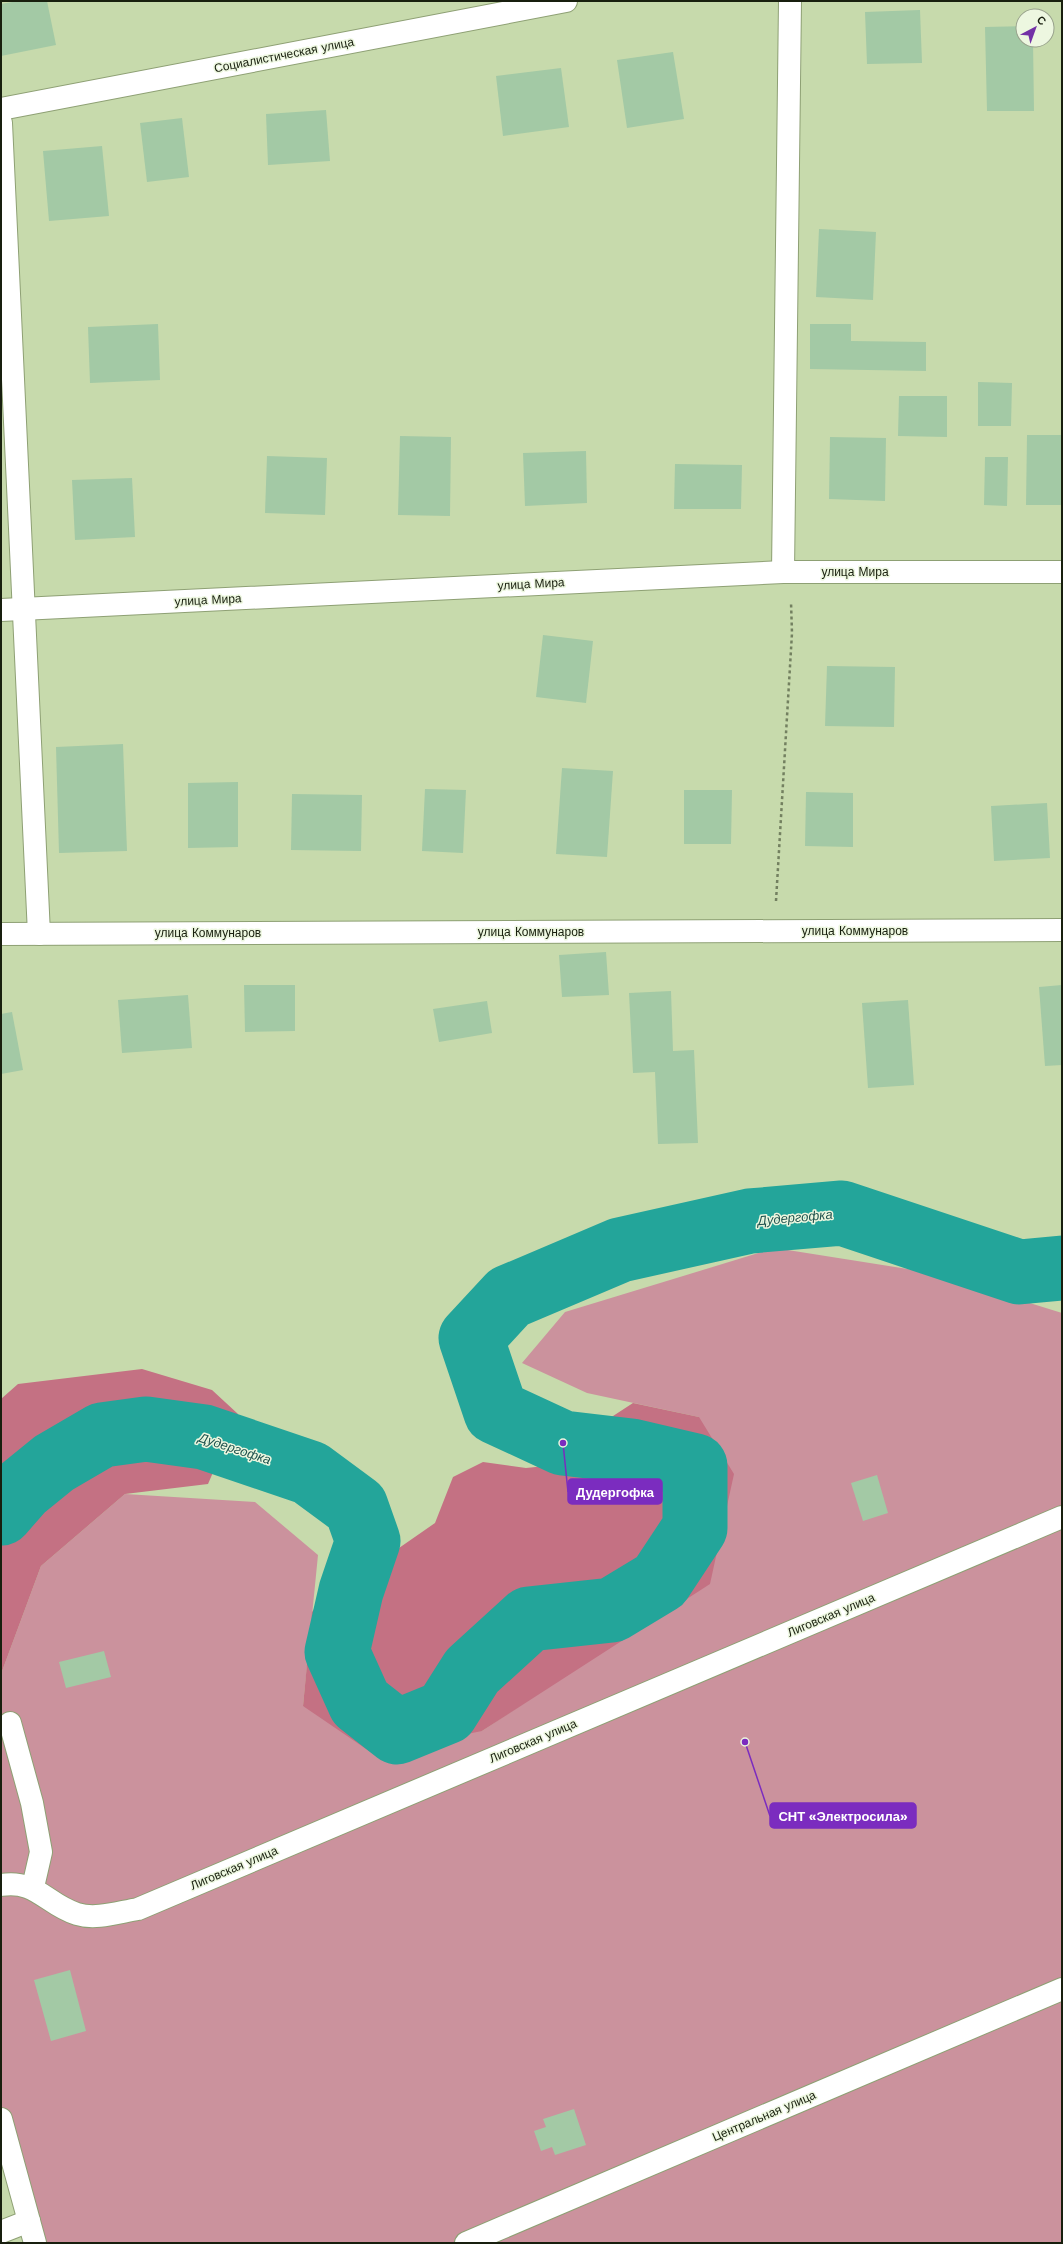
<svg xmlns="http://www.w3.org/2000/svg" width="1063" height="2244" viewBox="0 0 1063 2244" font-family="'Work Sans',sans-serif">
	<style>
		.green { fill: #cb929d }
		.forest { fill: #c47183 }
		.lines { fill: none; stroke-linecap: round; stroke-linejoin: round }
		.river { stroke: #23a59a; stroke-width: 65 }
		.building { fill: #a3c9a5 }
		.minor-casing { stroke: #8ea074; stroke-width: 24 }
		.path { stroke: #738060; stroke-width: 2.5; stroke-dasharray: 3 3; stroke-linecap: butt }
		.minor { stroke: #fff; stroke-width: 22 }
		.labels { text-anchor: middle; stroke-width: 3; stroke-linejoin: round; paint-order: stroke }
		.street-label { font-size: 12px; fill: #181f0e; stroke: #edf7e0 }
		.water-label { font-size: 13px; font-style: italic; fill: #21544f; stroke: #edf7e0 }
		.leader { fill: none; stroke: #7b2cbf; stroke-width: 1.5 }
		.callout-dot { fill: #7b2cbf; stroke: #edf7e0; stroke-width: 1.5 }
		.callout { fill: #7b2cbf; stroke: #7b2cbf; stroke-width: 1.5 }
		.callout-label { font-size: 13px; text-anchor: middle; font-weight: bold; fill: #fff }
	</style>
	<rect width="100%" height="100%" fill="#c7daac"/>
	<polygon class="green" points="775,1248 933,1273 1062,1313 1062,2243 32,2243 1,2121 1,1674 41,1566 125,1494 255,1502 318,1555 303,1706 482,1731 570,1673 699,1417 587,1393 522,1363 565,1312"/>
	<g class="forest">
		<polygon points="142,1369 212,1390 238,1414 208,1484 125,1494 41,1566 1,1674 1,1399 18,1384"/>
		<polygon points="633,1403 699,1417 734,1474 710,1584 482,1731 372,1753 303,1706 312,1612 345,1564 399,1548 435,1523 453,1477 483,1462 526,1468 565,1464 590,1431"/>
	</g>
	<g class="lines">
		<polyline class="river" points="1,1513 22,1489 54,1463 102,1435 146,1429 204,1437 310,1473 356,1507 368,1541 351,1591 337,1652 360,1703 397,1732 446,1712 472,1671 529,1619 612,1610 660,1581 695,1528 695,1466 631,1451 563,1443 496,1412 471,1338 509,1297 620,1250 750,1221 842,1213 1019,1272 1062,1268"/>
	</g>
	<g class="building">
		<polygon points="18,1 47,1 56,45 1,56 1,4"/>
		<polygon points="920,10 922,63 867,64 865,12"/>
		<polygon points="1023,26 1023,40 1033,40 1034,111 987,111 985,27"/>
		<polygon points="673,52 684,119 627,128 617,60"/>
		<polygon points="561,68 569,127 503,136 496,76"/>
		<polygon points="326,110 330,161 268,165 266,114"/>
		<polygon points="182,118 189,177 147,182 140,123"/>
		<polygon points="102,146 109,216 49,221 43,151"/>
		<polygon points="819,229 876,232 873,300 816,297"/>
		<polygon points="158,324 160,380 90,383 88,327"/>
		<polygon points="810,324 851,324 851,341 926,342 926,371 810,369"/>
		<polygon points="978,382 1012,383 1011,426 978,426"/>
		<polygon points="899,396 947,396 947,437 898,436"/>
		<polygon points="1027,435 1062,435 1062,505 1026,505"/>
		<polygon points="400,436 451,437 450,516 398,515"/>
		<polygon points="830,437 886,438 885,501 829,499"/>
		<polygon points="586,451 587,503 525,506 523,453"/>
		<polygon points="267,456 327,458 325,515 265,513"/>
		<polygon points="985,457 1008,457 1007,506 984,505"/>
		<polygon points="675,464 742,465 741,509 674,509"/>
		<polygon points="132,478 135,537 75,540 72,480"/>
		<polygon points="543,635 593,641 586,703 536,697"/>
		<polygon points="827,666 895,667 894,727 825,726"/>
		<polygon points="123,744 127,851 59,853 56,747"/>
		<polygon points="562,768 613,771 607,857 556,854"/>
		<polygon points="238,782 238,847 188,848 188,783"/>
		<polygon points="425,789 466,790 463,853 422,851"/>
		<polygon points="684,790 732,790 731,844 684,844"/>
		<polygon points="806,792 853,793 853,847 805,846"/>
		<polygon points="292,794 362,795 361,851 291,850"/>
		<polygon points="1047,803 1050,858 994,861 991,806"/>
		<polygon points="606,952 609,995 562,997 559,955"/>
		<polygon points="244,985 295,985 295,1031 245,1032"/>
		<polygon points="1062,985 1062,1065 1045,1066 1039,987"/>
		<polygon points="671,991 673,1051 694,1050 698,1143 658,1144 655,1072 633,1073 629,993"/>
		<polygon points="188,995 192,1048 122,1053 118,1000"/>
		<polygon points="908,1000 914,1085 868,1088 862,1003"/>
		<polygon points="487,1001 492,1033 439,1042 433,1009"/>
		<polygon points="12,1012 23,1070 1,1074 1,1014"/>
		<polygon points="877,1475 888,1513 863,1521 851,1483"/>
		<polygon points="104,1651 111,1677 66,1688 59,1662"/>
		<polygon points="70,1970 86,2031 51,2041 34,1980"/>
		<polygon points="574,2109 586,2145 555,2155 552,2147 541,2151 534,2131 546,2127 543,2119"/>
	</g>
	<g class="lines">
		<defs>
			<g id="minor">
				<polyline points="1,109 566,1"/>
				<polyline points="1,123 39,934"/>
				<polyline points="783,572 790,1"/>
				<polyline points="1,610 783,572 1062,572"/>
				<polyline points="1,934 1062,930"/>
				<polyline points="10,1723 32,1803 41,1852 33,1887"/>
				<path d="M1 1885C36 1879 47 1905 77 1914 96 1920 119 1912 138 1909L1062 1517"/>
				<polyline points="1,2119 35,2243"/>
				<polyline points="1,2232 29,2221"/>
				<polyline points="466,2243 1062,1989"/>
			</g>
		</defs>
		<use href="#minor" class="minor-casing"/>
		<polyline class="path" points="776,901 792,633 791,602"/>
		<use href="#minor" class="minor"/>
	</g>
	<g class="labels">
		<g class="street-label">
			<text transform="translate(284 55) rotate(-11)" y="4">Социалистическая улица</text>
			<text x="855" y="576">улица Мира</text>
			<text transform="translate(531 584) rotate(-3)" y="4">улица Мира</text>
			<text transform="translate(208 600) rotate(-3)" y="4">улица Мира</text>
			<text x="855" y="935">улица Коммунаров</text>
			<text x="531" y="936">улица Коммунаров</text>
			<text x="208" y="937">улица Коммунаров</text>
			<text transform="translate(831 1615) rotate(-23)" y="4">Лиговская улица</text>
			<text transform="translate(533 1741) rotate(-23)" y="4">Лиговская улица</text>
			<text transform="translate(234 1868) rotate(-23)" y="4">Лиговская улица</text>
			<text transform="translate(764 2116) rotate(-23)" y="4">Центральная улица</text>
		</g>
		<g class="water-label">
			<text transform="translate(795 1217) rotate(-5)" y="5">Дудергофка</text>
			<text transform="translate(235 1448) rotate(18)" y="5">Дудергофка</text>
		</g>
	</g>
	<path class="leader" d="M563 1443L568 1492M745 1742L770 1816"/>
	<g class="callout-dot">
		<circle cx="563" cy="1443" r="4"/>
		<circle cx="745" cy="1742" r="4"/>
	</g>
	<g class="callout">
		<rect x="568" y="1479" width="94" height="25" rx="4"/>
		<rect x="770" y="1803" width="146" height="25" rx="4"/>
	</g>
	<g class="callout-label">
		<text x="615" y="1497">Дудергофка</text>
		<text x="843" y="1821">СНТ «Электросила»</text>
	</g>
	<rect width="1063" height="2244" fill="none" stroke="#181f0e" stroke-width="4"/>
	<g transform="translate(1035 28) rotate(41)"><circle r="19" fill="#edf7e0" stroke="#98a18c"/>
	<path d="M0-3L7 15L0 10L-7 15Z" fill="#7331a6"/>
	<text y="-6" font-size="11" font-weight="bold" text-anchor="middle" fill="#181f0e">С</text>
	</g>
</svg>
